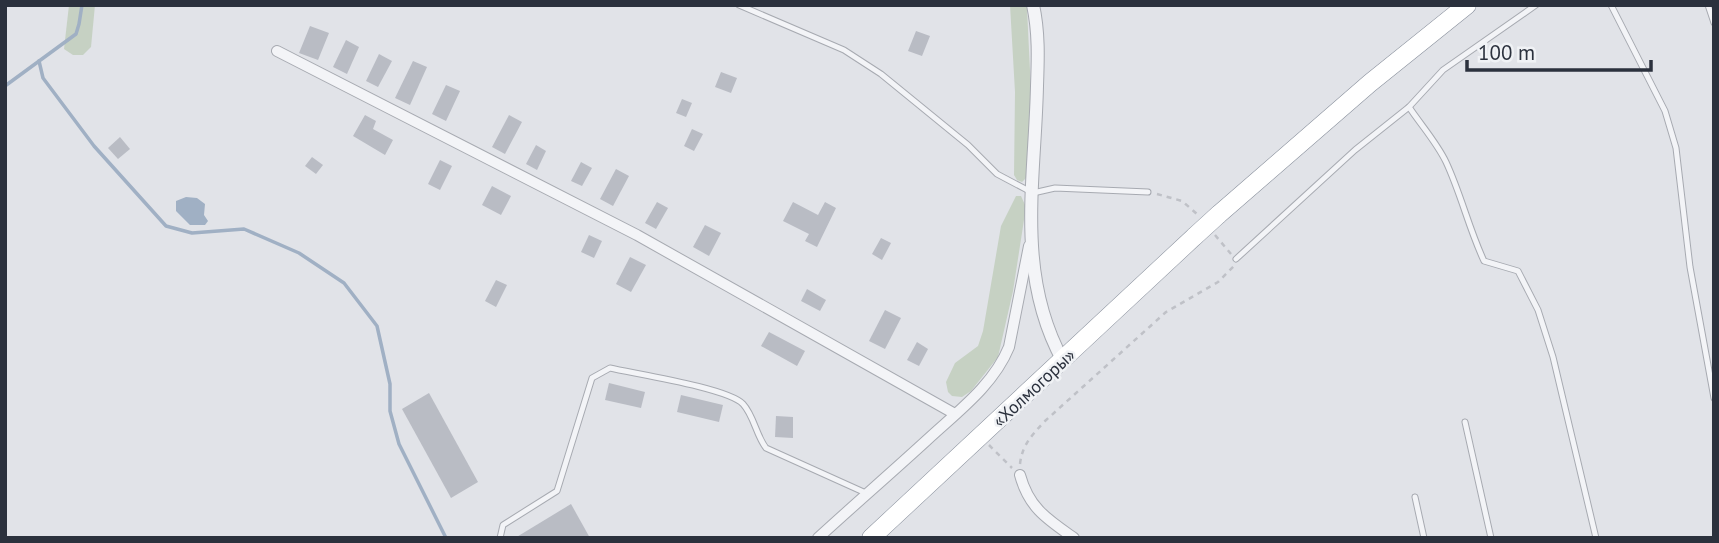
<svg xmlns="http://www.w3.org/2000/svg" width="1719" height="543" viewBox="0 0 1719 543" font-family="'PT Sans',sans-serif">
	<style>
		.green { fill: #c6d1c3 }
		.water { fill: #a0b0c4 }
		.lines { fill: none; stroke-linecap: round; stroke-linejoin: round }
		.stream { stroke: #a0b0c4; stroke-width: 3.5 }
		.building { fill: #b9bcc4 }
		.service-casing { stroke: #a7aab1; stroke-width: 7 }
		.minor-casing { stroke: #a7aab1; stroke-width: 12 }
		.tertiary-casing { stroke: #a7aab1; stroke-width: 14 }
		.trunk-casing { stroke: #8a919d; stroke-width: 19 }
		.path { stroke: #bfc1c7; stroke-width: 2.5; stroke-dasharray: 5 5; stroke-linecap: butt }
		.service { stroke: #f3f4f7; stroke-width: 5 }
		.minor { stroke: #f3f4f7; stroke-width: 10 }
		.tertiary { stroke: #f3f4f7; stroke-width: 12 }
		.trunk { stroke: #fff; stroke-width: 18 }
		.trunk-bridge-casing { stroke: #8a919d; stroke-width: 19; stroke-linecap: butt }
		.trunk-bridge { stroke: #fff; stroke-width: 18 }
		.labels { text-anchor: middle; stroke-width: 5; stroke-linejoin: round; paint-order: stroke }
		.street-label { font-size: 18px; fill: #2b313d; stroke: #f0f2f5 }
	</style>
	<rect width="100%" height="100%" fill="#e1e3e8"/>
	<g class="green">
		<polygon points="69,5 95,5 91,47 83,55 73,55 64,49"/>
		<polygon points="1010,5 1026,5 1027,9 1031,91 1029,175 1022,182 1017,180 1014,175 1015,92"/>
		<polygon points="1016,196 1021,196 1026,207 1013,291 998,357 971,391 962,397 952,396 948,392 946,382 955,363 978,346 983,331 1001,226"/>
	</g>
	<polygon class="water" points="186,197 197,198 205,204 204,215 208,221 205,225 190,225 176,211 176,201"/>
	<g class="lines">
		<g class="stream">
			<polyline points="39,61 43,78 94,146 166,226 192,233 244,229 299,253 344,283 377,326 390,384 390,411 399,444 446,538"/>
			<polyline points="5,86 76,34 79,24 82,5"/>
		</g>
	</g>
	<g class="building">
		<polygon points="310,26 329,33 318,60 299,53"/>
		<polygon points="916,31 930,36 922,56 908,51"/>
		<polygon points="346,40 359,47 347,74 333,67"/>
		<polygon points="379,54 392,61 378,87 366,81"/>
		<polygon points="413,61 427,67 410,105 395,98"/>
		<polygon points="721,72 737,78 731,93 715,87"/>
		<polygon points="446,85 460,91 446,121 432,114"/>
		<polygon points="682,99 692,103 686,117 676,113"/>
		<polygon points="365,115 376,121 373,129 393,140 385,155 353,136"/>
		<polygon points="509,115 522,122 505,154 492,147"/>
		<polygon points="692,129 703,134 694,151 684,146"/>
		<polygon points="120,137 130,149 118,159 108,148"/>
		<polygon points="536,145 546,151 537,170 526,164"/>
		<polygon points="312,157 323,165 316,174 305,166"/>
		<polygon points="440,160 452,166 440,190 428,184"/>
		<polygon points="581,162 592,168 582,186 571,181"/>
		<polygon points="616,169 629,176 613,206 600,199"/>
		<polygon points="492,186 511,196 501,215 482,205"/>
		<polygon points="657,202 668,208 656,229 645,223"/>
		<polygon points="793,202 818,215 825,202 836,208 817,247 805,241 809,234 783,221"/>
		<polygon points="705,225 721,233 709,256 693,247"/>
		<polygon points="589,235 602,241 594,258 581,252"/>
		<polygon points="881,238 891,243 882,260 872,254"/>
		<polygon points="630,257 646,265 631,292 616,284"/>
		<polygon points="496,280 507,285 496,307 485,301"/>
		<polygon points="807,289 826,300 820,311 801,301"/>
		<polygon points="885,310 901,318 885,349 869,341"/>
		<polygon points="769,332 805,351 797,366 761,346"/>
		<polygon points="917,342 928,349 919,366 907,360"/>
		<polygon points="609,383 645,392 641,408 605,400"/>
		<polygon points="429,393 478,482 451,498 402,409"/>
		<polygon points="681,395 723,405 719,422 677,412"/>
		<polygon points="776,416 793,417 793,438 775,437"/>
		<polygon points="571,504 590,538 515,538"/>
	</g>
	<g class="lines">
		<defs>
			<g id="service">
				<polyline points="739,5 844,50 881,74 968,145 997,174 1033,193 1055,188 1148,192"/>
				<polyline points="1611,5 1665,111 1676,148 1690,267 1714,398"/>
				<polyline points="1708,5 1714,23"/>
				<path d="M1409 107C1421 125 1437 143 1446 162 1461 194 1469 229 1484 261L1518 271 1538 310 1553 357 1596 538"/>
				<polyline points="1236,259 1355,150 1409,107 1443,70 1536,5"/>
				<polyline points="1465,422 1491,538"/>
				<polyline points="1415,497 1424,538"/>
				<path d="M500 538 503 525 557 491 592 378 610 368C636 374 728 388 743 404 754 416 756 435 766 448L868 494"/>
			</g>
			<g id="minor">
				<polyline points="277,51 637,235 955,414"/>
				<path d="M1020 475C1029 508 1047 519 1074 538"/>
				<path d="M818 538C854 505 891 473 927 440 957 412 993 386 1009 347L1029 246"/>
			</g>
			<path id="tertiary" d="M1033 5C1039 32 1038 59 1037 86 1035 180 1015 274 1063 361"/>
			<g id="trunk">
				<polyline points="1218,215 1370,83 1467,5"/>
				<polyline points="871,538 1195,236"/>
			</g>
		</defs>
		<use href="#service" class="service-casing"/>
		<use href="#minor" class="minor-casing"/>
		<use href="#tertiary" class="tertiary-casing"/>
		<use href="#trunk" class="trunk-casing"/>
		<g class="path">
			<polyline points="1157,194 1182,201 1197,214"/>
			<polyline points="1215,235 1231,254"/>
			<polyline points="989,445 1012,468"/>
			<path d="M1020 464C1022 445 1032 435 1045 421L1166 312 1218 282 1234 266"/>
		</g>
		<use href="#service" class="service"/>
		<use href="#minor" class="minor"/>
		<use href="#tertiary" class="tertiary"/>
		<use href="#trunk" class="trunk"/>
		<defs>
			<polyline id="trunk-bridge" points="1195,236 1218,215"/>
		</defs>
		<use href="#trunk-bridge" class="trunk-bridge-casing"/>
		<use href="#trunk-bridge" class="trunk-bridge"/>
	</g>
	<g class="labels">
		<g class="street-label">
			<text transform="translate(1034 388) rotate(-43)" y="6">«Холмогоры»</text>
		</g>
	</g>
	<rect width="1719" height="543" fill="none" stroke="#2b313d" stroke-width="14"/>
	<path d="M1467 60v10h184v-10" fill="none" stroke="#2b313d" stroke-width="3.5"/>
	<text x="1478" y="60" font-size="21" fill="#2b313d" stroke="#f0f2f5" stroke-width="5" paint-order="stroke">100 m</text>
</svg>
